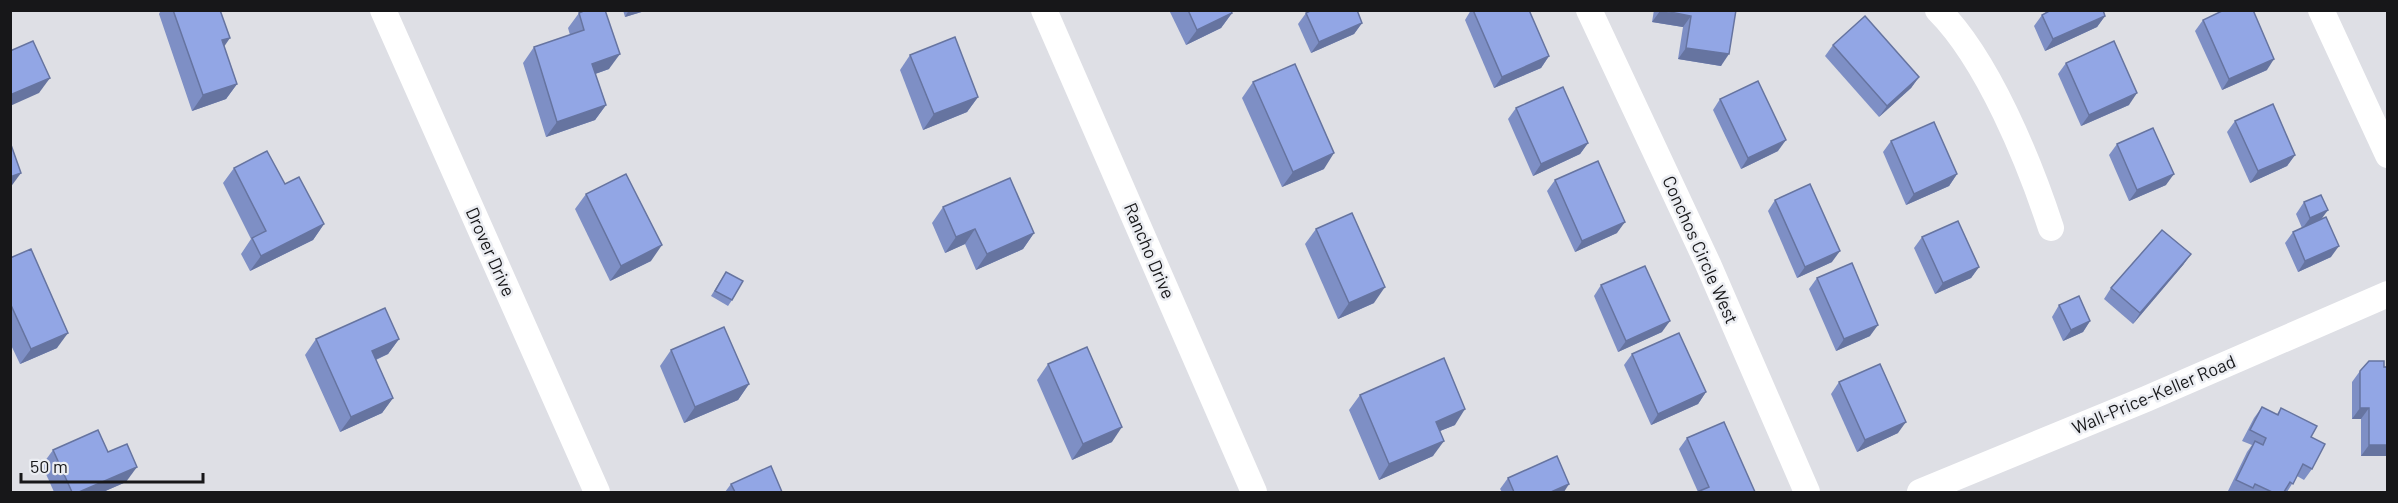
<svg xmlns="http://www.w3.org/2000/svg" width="2398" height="503" viewBox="0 0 2398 503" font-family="Barlow,sans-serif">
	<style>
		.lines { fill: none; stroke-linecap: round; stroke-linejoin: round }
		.minor { stroke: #fff; stroke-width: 26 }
		.wall { fill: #7e8fc5 }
		.shaded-wall { fill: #6674a0 }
		.building { fill: #92a6e5; stroke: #6674a0; stroke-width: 1.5 }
		.labels { text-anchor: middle; stroke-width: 5; stroke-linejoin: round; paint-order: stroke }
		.street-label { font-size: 18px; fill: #171719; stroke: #ebedf2 }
	</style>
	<rect width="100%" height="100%" fill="#dedfe5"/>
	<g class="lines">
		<g class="minor">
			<polyline points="383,10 597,492"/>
			<polyline points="1044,10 1254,492"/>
			<polyline points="1589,10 1708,264 1807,492"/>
			<path d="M1938 10C1988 60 2029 161 2051 228"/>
			<polyline points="2321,10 2388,155"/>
			<polyline points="1920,492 2146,399 2388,294"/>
		</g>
	</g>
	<g class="wall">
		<polygon points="161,10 220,10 224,46 237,84 226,99 192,111 159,14"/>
		<polygon points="623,10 648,10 625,17"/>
		<polygon points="1169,10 1231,10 1232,13 1221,28 1186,45"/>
		<polygon points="1471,10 1529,10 1549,56 1541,68 1494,88 1465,20"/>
		<polygon points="1654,10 1736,10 1721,66 1678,59 1683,27 1652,22"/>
		<polygon points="2045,10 2103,10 2105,16 2097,27 2045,51 2034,26 2042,15 2046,13"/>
		<polygon points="579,13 609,69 595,74 606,105 595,120 546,137 523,63 534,47 570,35 568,28"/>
		<polygon points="1306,13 1362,23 1354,34 1311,53 1298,24"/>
		<polygon points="2203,20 2267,70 2222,90 2195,31"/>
		<polygon points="1833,45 1919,77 1911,88 1879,117 1825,56"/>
		<polygon points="910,55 978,97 967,112 923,130 900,70"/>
		<polygon points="2066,63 2129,105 2081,126 2058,74"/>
		<polygon points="1253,82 1324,169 1282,187 1242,98"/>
		<polygon points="1720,99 1778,151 1741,169 1713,110"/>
		<polygon points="1516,108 1588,143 1580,154 1533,176 1508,119"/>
		<polygon points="2235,121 2295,155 2287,166 2250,183 2227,132"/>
		<polygon points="1891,141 1957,174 1949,186 1906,205 1883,152"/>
		<polygon points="2117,144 2166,185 2129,201 2109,155"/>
		<polygon points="234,168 285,184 324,224 313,240 250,271 241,254 251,239 223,183"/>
		<polygon points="1555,180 1617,233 1575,252 1547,191"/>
		<polygon points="586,194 651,261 610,281 575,209"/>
		<polygon points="1775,200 1832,262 1797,278 1768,211"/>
		<polygon points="2304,202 2321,219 2331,257 2298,272 2285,243 2293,232 2302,228 2296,214"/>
		<polygon points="943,207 1034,233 1023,249 976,270 965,244 945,253 932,223"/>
		<polygon points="1316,229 1374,303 1338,319 1305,244"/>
		<polygon points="1922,237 1979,267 1971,278 1935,294 1914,248"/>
		<polygon points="2191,254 2183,265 2133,324 2104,299 2111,288"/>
		<polygon points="10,258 57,348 20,364 10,343"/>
		<polygon points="726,272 732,300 728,306 711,296"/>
		<polygon points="1817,278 1870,336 1836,351 1809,289"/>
		<polygon points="1601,285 1662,332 1618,352 1594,296"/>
		<polygon points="2059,305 2090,321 2083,332 2063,341 2052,317"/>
		<polygon points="316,339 399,339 388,354 376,360 393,398 382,413 340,432 305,355"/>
		<polygon points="671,350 749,384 738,400 684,423 660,366"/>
		<polygon points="1632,354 1706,392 1698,404 1651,425 1624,365"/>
		<polygon points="1048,364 1112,442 1072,460 1037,380"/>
		<polygon points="2384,367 2388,367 2388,456 2361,456 2361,419 2352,419 2352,382 2360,371"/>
		<polygon points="1839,382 1898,433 1857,452 1831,394"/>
		<polygon points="1360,395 1455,425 1440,431 1433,456 1379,480 1349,410"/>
		<polygon points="2262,407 2277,414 2281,408 2311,437 2312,469 2304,480 2297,476 2287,492 2231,492 2228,491 2247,452 2252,445 2242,441 2254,418"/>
		<polygon points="1687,438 1755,492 1698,492 1679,449"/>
		<polygon points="53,450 108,452 126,482 103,492 54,492 42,465"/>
		<polygon points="1508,478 1564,492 1502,492 1500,489"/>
		<polygon points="731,484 782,492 725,492"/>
	</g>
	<g class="shaded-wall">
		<polygon points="629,10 648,10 625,17"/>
		<polygon points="1660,11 1691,16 1683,27 1652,22"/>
		<polygon points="1232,13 1221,28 1186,45 1197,30"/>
		<polygon points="2105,16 2097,27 2045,51 2053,39"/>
		<polygon points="1362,23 1354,34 1311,53 1319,42"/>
		<polygon points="230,38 219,54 222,40"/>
		<polygon points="1686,48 1729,54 1721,66 1678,59"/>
		<polygon points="620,54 609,69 581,79 592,64"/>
		<polygon points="1549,56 1541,68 1494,88 1502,77"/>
		<polygon points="2274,59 2267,70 2222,90 2229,79"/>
		<polygon points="1919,77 1911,88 1879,117 1887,106"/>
		<polygon points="50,78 39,93 10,106 10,95"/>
		<polygon points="237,84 226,99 192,111 203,95"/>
		<polygon points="2137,93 2129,105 2081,126 2089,115"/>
		<polygon points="978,97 967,112 923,130 934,114"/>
		<polygon points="606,105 595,120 546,137 557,122"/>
		<polygon points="1786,140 1778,151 1741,169 1748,158"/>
		<polygon points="1588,143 1580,154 1533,176 1541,164"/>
		<polygon points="1334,153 1324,169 1282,187 1293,172"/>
		<polygon points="2295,155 2287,166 2250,183 2258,171"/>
		<polygon points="21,173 10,188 10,177"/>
		<polygon points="1957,174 1949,186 1906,205 1914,194"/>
		<polygon points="2174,174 2166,185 2129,201 2137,190"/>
		<polygon points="2328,210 2320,221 2302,229 2310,218"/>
		<polygon points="1625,222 1617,233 1575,252 1582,241"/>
		<polygon points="324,224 313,240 250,271 261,256"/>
		<polygon points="975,229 965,244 945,253 956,237"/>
		<polygon points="1034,233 1023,249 976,270 987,254"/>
		<polygon points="662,245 651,261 610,281 621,266"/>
		<polygon points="2339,246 2331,257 2298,272 2305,261"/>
		<polygon points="1840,251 1832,262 1797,278 1805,267"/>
		<polygon points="2191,254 2183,265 2133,324 2140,313"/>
		<polygon points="1979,267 1971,278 1935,294 1943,283"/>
		<polygon points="1385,287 1374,303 1338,319 1349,303"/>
		<polygon points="1670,321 1662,332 1618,352 1626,341"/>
		<polygon points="2090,321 2083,332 2063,341 2071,330"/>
		<polygon points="1878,325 1870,336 1836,351 1844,339"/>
		<polygon points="68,333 57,348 20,364 31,349"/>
		<polygon points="399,339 388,354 361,366 372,351"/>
		<polygon points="749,384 738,400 684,423 695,407"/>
		<polygon points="1706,392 1698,404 1651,425 1658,414"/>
		<polygon points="393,398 382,413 340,432 351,417"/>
		<polygon points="2360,408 2369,408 2361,419 2352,419"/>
		<polygon points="1465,409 1455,425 1425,437 1436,422"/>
		<polygon points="1906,422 1898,433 1857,452 1865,440"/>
		<polygon points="1122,427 1112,442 1072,460 1083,444"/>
		<polygon points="1444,441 1433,456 1379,480 1389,464"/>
		<polygon points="2369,445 2388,445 2388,456 2361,456"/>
		<polygon points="137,467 126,482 103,492 79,492"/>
		<polygon points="1569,484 1564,492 1551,492"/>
	</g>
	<g class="building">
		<polygon points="173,10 220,10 230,38 222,40 237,84 203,95"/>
		<polygon points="586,10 605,10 620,54 592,64 606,105 557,122 534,47 584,30 579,13"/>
		<polygon points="1188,10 1231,10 1232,13 1197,30"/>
		<polygon points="1312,10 1357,10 1362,23 1319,42 1306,13"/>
		<polygon points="1473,10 1529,10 1549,56 1502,77"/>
		<polygon points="1660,10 1736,10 1729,54 1686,48 1691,16"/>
		<polygon points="2051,10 2103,10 2105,16 2053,39 2042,15"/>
		<polygon points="2224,10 2253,10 2274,59 2229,79 2203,20"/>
		<polygon points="1865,16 1919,77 1887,106 1833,45"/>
		<polygon points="955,37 978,97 934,114 910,55"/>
		<polygon points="33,41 50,78 10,95 10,51"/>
		<polygon points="2114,41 2137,93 2089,115 2066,63"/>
		<polygon points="1295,64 1334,153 1293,172 1253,82"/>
		<polygon points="1758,81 1786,140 1748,158 1720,99"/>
		<polygon points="1563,87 1588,143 1541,164 1516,108"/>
		<polygon points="2273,104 2295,155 2258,171 2235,121"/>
		<polygon points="1934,122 1957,174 1914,194 1891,141"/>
		<polygon points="2153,128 2174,174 2137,190 2117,144"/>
		<polygon points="10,142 21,173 10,177"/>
		<polygon points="267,151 285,184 299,177 324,224 261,256 252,238 266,231 234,168"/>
		<polygon points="1598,161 1625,222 1582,241 1555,180"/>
		<polygon points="626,174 662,245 621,266 586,194"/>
		<polygon points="1010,178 1034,233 987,254 975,229 956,237 943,207"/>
		<polygon points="1810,184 1840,251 1805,267 1775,200"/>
		<polygon points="2321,195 2328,210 2310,218 2304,202"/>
		<polygon points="1352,213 1385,287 1349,303 1316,229"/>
		<polygon points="2326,217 2339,246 2305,261 2293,232"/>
		<polygon points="1958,221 1979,267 1943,283 1922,237"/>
		<polygon points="2162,230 2191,254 2140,313 2111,288"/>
		<polygon points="31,249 68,333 31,349 10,303 10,258"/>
		<polygon points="1852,263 1878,325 1844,339 1817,278"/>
		<polygon points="1645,266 1670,321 1626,341 1601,285"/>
		<polygon points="726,272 743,281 732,300 715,291"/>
		<polygon points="2079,296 2090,321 2071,330 2059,305"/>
		<polygon points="385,308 399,339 372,351 393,398 351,417 316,339"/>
		<polygon points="724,327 749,384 695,407 671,350"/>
		<polygon points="1679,333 1706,392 1658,414 1632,354"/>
		<polygon points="1087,347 1122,427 1083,444 1048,364"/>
		<polygon points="1444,358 1465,409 1436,422 1444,441 1389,464 1360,395"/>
		<polygon points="2369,361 2384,361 2384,367 2388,367 2388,445 2369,445 2369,408 2360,408 2360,371"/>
		<polygon points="1880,364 1906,422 1865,440 1839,382"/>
		<polygon points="2262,407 2278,415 2281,408 2317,426 2311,437 2325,444 2312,469 2303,464 2293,484 2290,482 2284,492 2272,492 2255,484 2253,488 2236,480 2255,441 2263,445 2266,438 2250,430"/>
		<polygon points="1724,422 1755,492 1697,492 1709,487 1687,438"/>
		<polygon points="98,430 108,452 127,444 137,467 79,492 72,492 53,450"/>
		<polygon points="1557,456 1569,484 1551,492 1514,492 1508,478"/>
		<polygon points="771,466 782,492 735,492 731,484"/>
	</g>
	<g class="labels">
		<g class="street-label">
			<text transform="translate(1700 250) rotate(66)" y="6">Conchos Circle West</text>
			<text transform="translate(1149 251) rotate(67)" y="6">Rancho Drive</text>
			<text transform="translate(490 252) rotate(66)" y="6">Drover Drive</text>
			<text transform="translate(2154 395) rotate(-23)" y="6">Wall-Price-Keller Road</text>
		</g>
	</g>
	<rect width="2398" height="503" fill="none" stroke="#171719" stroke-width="24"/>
	<path d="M21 473v9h182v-9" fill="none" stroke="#171719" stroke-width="3"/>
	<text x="30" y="473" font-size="18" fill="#171719" stroke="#ebedf2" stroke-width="4.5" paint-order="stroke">50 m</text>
</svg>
